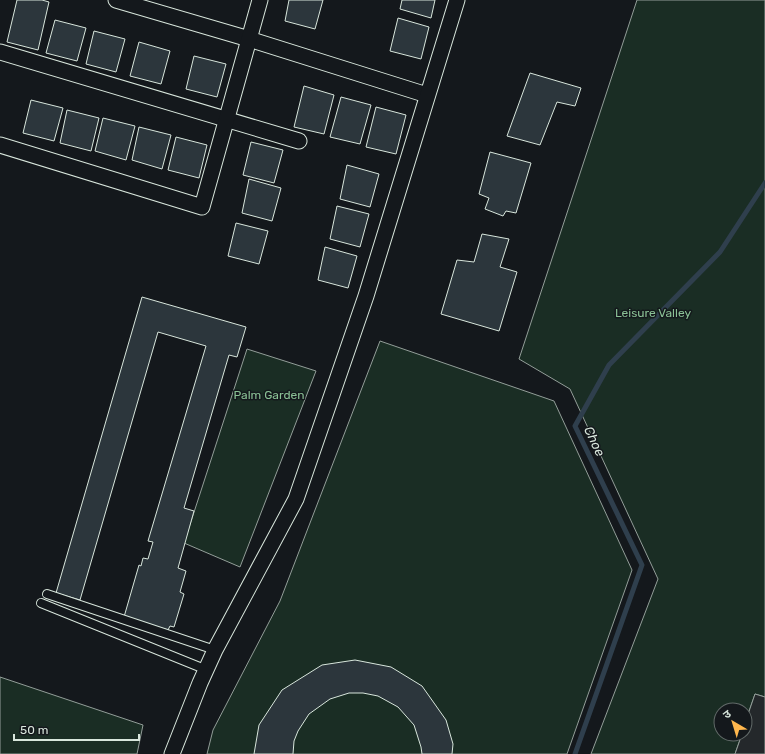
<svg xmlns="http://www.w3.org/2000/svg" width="765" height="754" viewBox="0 0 765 754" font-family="Rubik,'Noto Sans Devanagari',sans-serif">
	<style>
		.green { fill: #1a2d24; stroke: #939e99 }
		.parking { fill: #24282b; stroke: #939e99 }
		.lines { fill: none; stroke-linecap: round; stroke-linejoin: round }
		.stream { stroke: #2f3f4d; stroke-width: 5 }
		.building { fill: #2c363c; stroke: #d8e6dc }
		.lane-casing { stroke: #d8e6dc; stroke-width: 10 }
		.street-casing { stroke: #d8e6dc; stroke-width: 17 }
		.lane { stroke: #14181c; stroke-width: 8 }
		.street { stroke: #14181c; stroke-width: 15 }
		.labels { text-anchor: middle; stroke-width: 3; stroke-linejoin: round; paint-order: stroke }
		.park-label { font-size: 12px; fill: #8ac095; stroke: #14181c }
		.water-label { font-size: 13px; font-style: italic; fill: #d8e6dc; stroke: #14181c }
	</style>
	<rect width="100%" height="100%" fill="#14181c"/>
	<g class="green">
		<polygon points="637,0 765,0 765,697 755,694 745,723 745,710 721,710 721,734 742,734 735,754 591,754 658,579 570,389 519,359"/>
		<polygon points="380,341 554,401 632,570 567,754 207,754 213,730 280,601"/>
		<polygon points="247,349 316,371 240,567 184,543"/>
		<polygon points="0,677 143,725 137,754 0,754"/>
	</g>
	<polygon class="parking" points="755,694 765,697 765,754 735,754 742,734 745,734 745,723"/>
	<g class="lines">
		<polyline class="stream" points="575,754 642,565 575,426 609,365 720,252 765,183"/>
	</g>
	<g class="building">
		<polygon points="17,0 42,0 49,2 38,50 7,42"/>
		<polygon points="289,0 323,0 315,29 285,21"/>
		<polygon points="402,0 435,0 431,18 400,9"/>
		<polygon points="398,18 429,27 421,59 390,51"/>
		<polygon points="55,20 86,28 77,61 46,53"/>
		<polygon points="94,31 125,39 116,72 86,64"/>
		<polygon points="139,42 170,51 161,84 130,76"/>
		<polygon points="194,56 226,64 217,97 186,89"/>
		<polygon points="530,73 581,88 575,106 557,102 540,145 507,136"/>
		<polygon points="304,86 334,95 324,134 294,127"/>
		<polygon points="341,97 371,105 360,144 330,137"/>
		<polygon points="31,100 63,108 54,141 23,133"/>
		<polygon points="376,107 406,115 396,154 366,147"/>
		<polygon points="67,110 99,118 91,151 60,143"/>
		<polygon points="103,118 135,126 126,160 95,151"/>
		<polygon points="139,127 171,135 162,169 132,160"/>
		<polygon points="176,137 207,145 199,178 168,170"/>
		<polygon points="251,142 283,150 274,183 243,175"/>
		<polygon points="490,152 531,163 516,213 506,211 503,216 485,209 489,198 479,194"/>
		<polygon points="347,165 379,174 370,207 340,199"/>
		<polygon points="249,179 281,188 272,221 242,213"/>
		<polygon points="337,206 369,214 360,247 330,239"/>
		<polygon points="236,223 268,231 259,264 228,256"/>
		<polygon points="482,234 509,239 500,267 517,272 499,331 441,314 457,260 474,262"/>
		<polygon points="325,247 357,256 348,288 318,280"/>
		<polygon points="142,297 246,327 237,357 229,355 184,508 194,511 178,568 186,571 180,592 184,594 174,627 170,626 168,630 124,617 139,565 141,566 143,558 148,559 153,542 148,541 206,346 158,332 80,600 56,593"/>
		<polygon points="355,660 391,667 422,686 446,720 453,744 452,754 422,754 421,747 414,725 398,707 378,696 363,693 349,693 330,699 309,714 298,731 294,741 293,754 254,754 259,725 282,690 322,665"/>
	</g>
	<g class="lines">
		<defs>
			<g id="lane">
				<polyline points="47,594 215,650"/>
				<polyline points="41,603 207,670"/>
			</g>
			<g id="street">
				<polyline points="116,0 249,39 427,95"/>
				<polyline points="0,52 299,141"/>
				<polyline points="0,145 202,207 260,0"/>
				<polyline points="172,754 200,683 215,650 296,499 366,296 457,0"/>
			</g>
		</defs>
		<use href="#lane" class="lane-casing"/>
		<use href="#street" class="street-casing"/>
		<use href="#lane" class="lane"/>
		<use href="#street" class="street"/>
	</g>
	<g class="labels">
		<g class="park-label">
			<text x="653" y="317">Leisure Valley</text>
			<text x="269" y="399">Palm Garden</text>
		</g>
		<g class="water-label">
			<text transform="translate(595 441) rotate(65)" y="5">Choe</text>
		</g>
	</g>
	<g transform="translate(733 722) rotate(322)"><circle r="19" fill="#14181c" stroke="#626a69"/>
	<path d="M0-3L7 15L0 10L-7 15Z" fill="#ffb74d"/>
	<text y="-6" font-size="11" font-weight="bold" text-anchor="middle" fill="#d8e6dc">उ</text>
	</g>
	<path d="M14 734v6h125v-6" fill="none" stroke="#d8e6dc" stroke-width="2"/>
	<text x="20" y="734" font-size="12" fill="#d8e6dc" stroke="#14181c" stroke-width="3" paint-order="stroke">50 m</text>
</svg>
